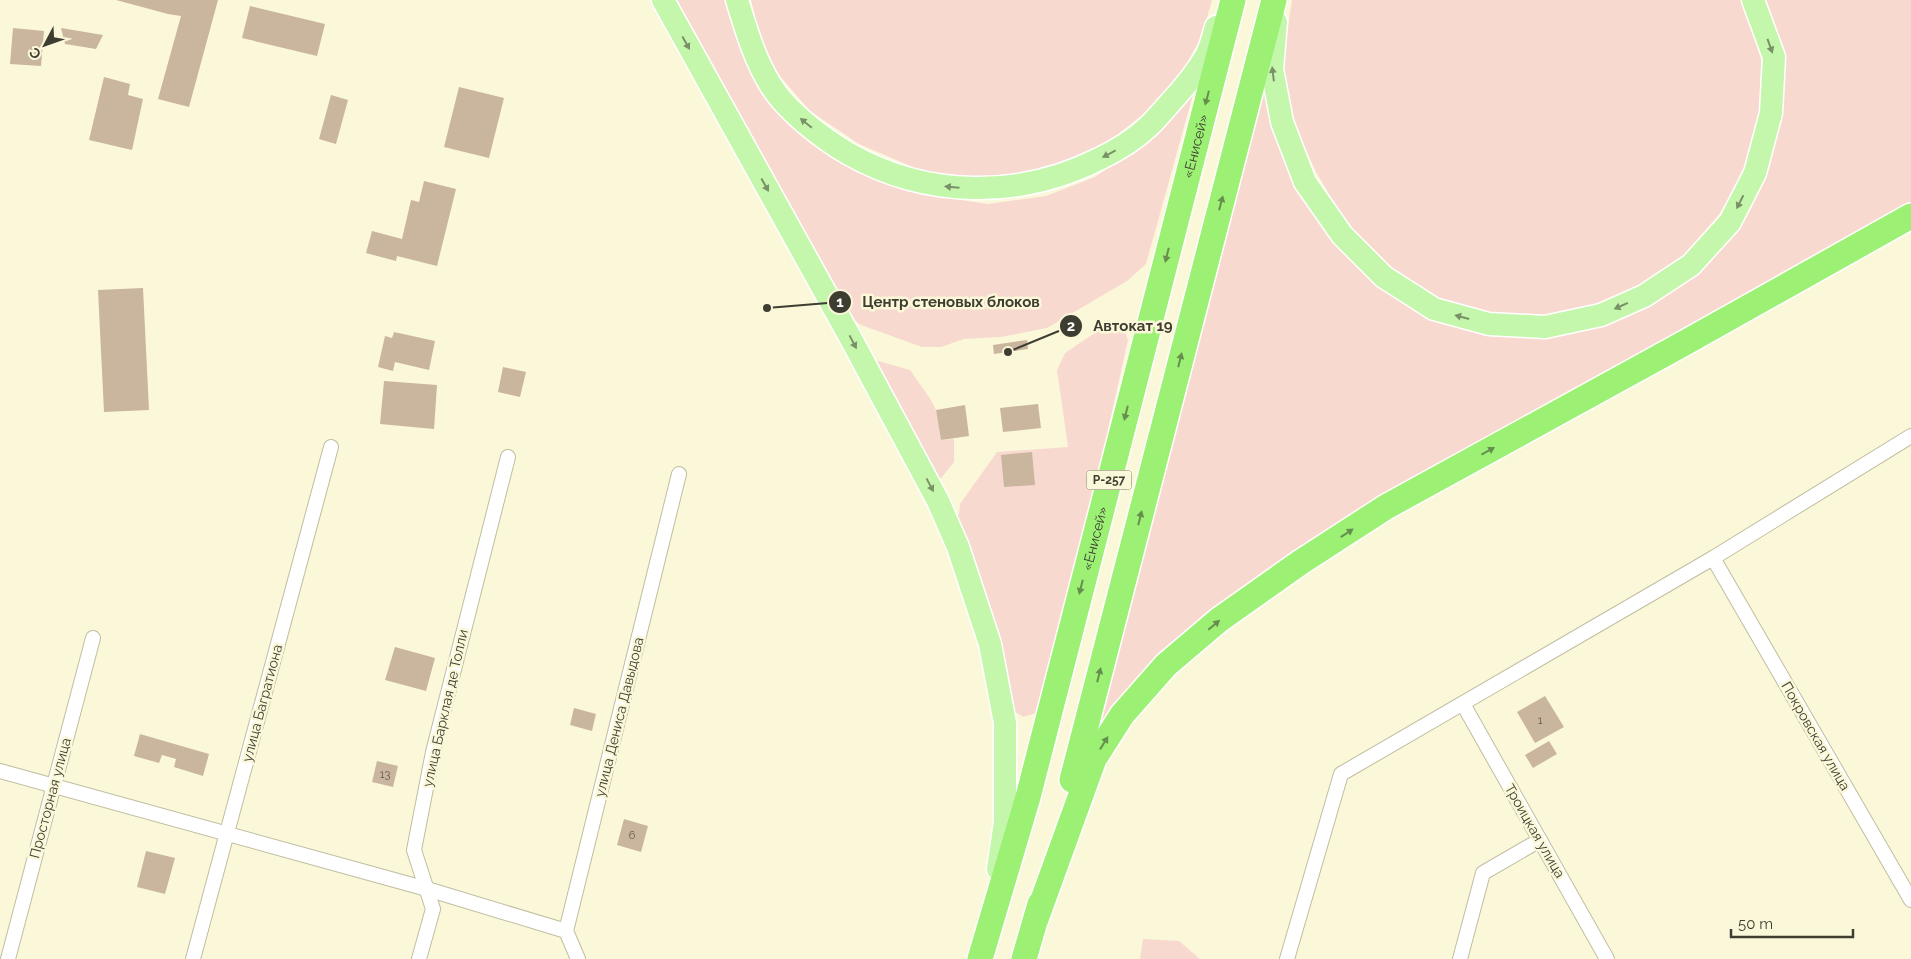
<svg xmlns="http://www.w3.org/2000/svg" width="1911" height="959" viewBox="0 0 1911 959" font-family="Raleway,sans-serif">
	<style>
		.green { fill: #f8d9d0 }
		.building { fill: #cab59e }
		.lines { fill: none; stroke-linecap: round; stroke-linejoin: round }
		.street-casing { stroke: #c0bda0; stroke-width: 16 }
		.primary-casing { stroke: #fff; stroke-width: 25 }
		.highway-casing { stroke: #fff; stroke-width: 28 }
		.street { stroke: #fff; stroke-width: 14 }
		.primary { stroke: #c4f7ac; stroke-width: 22 }
		.highway { stroke: #9cf174; stroke-width: 25 }
		.oneway { fill: #7a9168 }
		.oneway2 { fill: #688e4f }
		.labels { text-anchor: middle; stroke-width: 5; stroke-linejoin: round; paint-order: stroke }
		.number-label { font-size: 11px; fill: #615b4c }
		.shield { fill: #fbf8da; stroke: #777564; stroke-width: 1 }
		.shield-label { font-size: 12px; font-weight: bold; fill: #3e3d31 }
		.street-label { font-size: 14px; fill: #3e3d31; stroke: #fbf8da }
		.leader { fill: none; stroke: #3e3d31; stroke-width: 2 }
		.callout-dot { fill: #3e3d31; stroke: #fbf8da; stroke-width: 2 }
		.mark-label { font-size: 15px; text-anchor: middle; font-weight: bold; fill: #fff }
		.callout-label { font-size: 15px; text-anchor: middle; font-weight: bold; fill: #3e3d31; stroke: #fbf8da; stroke-width: 5; stroke-linejoin: round; paint-order: stroke }
	</style>
	<rect width="100%" height="100%" fill="#fbf8da"/>
	<g class="green">
		<polygon points="672,0 730,0 737,40 761,85 856,168 927,195 988,204 1046,196 1095,177 1156,133 1194,91 1146,264 1127,281 1047,328 1001,337 964,339 941,347 922,347 861,325 845,313"/>
		<polygon points="751,0 1212,0 1202,36 1177,81 1148,110 1088,159 1037,180 931,175 859,144 810,111 779,75 760,38"/>
		<polygon points="1292,0 1741,0 1744,3 1761,59 1760,111 1746,170 1718,216 1681,258 1639,289 1592,308 1546,319 1490,316 1434,298 1390,270 1349,228 1316,172 1297,131 1282,65"/>
		<polygon points="1761,0 1911,0 1911,208 1682,337 1161,660 1092,730 1265,75 1274,135 1295,182 1333,242 1377,285 1428,318 1485,335 1541,339 1606,324 1651,303 1764,176 1782,119 1782,55"/>
		<polygon points="1111,322 1122,324 1128,340 1066,618 1036,713 1023,717 1014,711 954,518 959,514 960,504 997,452 1068,447 1057,370 1065,353"/>
		<polygon points="868,358 910,370 931,400 936,410 941,440 954,439 954,462 938,482"/>
		<polygon points="1143,939 1179,941 1200,959 1140,959"/>
	</g>
	<g class="building">
		<polygon points="116,0 218,0 189,107 158,99 181,16 168,14"/>
		<polygon points="250,6 325,24 317,56 242,38"/>
		<polygon points="13,28 44,31 41,66 10,64"/>
		<polygon points="61,28 103,35 96,49 65,44"/>
		<polygon points="104,77 130,84 128,95 143,99 132,150 89,140"/>
		<polygon points="459,87 504,98 489,158 444,147"/>
		<polygon points="331,95 348,100 336,144 319,139"/>
		<polygon points="424,181 456,189 437,266 397,256 396,261 366,253 372,231 402,239 411,200 419,202"/>
		<polygon points="143,288 149,410 104,412 98,290"/>
		<polygon points="394,332 435,341 429,370 395,362 393,371 378,367 385,336 392,338"/>
		<polygon points="1027,340 1028,349 994,354 993,345"/>
		<polygon points="503,367 526,372 520,397 498,392"/>
		<polygon points="384,381 437,385 434,429 380,424"/>
		<polygon points="1038,404 1041,428 1003,432 1000,408"/>
		<polygon points="965,405 969,436 941,440 936,410"/>
		<polygon points="1032,452 1035,485 1004,487 1001,455"/>
		<polygon points="395,647 435,658 426,691 385,680"/>
		<polygon points="1545,696 1564,727 1535,743 1517,712"/>
		<polygon points="574,708 596,714 592,731 570,725"/>
		<polygon points="140,734 209,754 203,776 174,767 176,759 162,755 159,763 134,756"/>
		<polygon points="1549,741 1557,754 1533,768 1525,755"/>
		<polygon points="377,761 398,766 393,787 372,782"/>
		<polygon points="624,819 648,826 641,852 617,845"/>
		<polygon points="146,851 175,858 165,894 137,887"/>
	</g>
	<g class="lines">
		<defs>
			<g id="street">
				<polyline points="1713,558 1911,900"/>
				<polyline points="1463,704 1607,959"/>
				<polyline points="0,771 427,889 566,931"/>
				<polyline points="8,959 93,638"/>
				<polyline points="193,959 331,447"/>
				<polyline points="419,959 433,909 414,850 433,752 508,457"/>
				<polyline points="578,959 566,931 679,474"/>
				<polyline points="1287,959 1341,774 1713,558 1911,436"/>
				<polyline points="1460,959 1483,873 1540,840"/>
			</g>
			<g id="primary">
				<polyline points="663,0 850,337 938,501 958,547 990,644 1005,723 1005,822 998,869"/>
				<path d="M737 0C746 29 754 58 770 84 785 110 823 139 849 154 927 198 1019 199 1099 159 1116 151 1135 139 1149 126 1156 119 1163 111 1169 104 1183 89 1196 73 1206 56 1211 47 1213 36 1216 27"/>
				<polyline points="1276,22 1272,69 1282,122 1305,182 1342,235 1384,277 1434,309 1489,324 1545,327 1601,315 1644,296 1691,265 1730,222 1755,173 1771,113 1774,57 1753,0"/>
			</g>
			<g id="highway">
				<polyline points="1072,780 1274,0"/>
				<polyline points="1036,919 1094,759 1122,715 1166,665 1219,620 1301,562 1386,507 1681,345 1911,216"/>
				<path id="s1" d="M980 959 1028 797 1233 0"/>
				<polyline points="1024,959 1040,904"/>
			</g>
		</defs>
		<use href="#street" class="street-casing"/>
		<use href="#primary" class="primary-casing"/>
		<use href="#highway" class="highway-casing"/>
		<use href="#street" class="street"/>
		<use href="#primary" class="primary"/>
		<use href="#highway" class="highway"/>
	</g>
	<defs><path id="oneway-solid" d="M-6-.8H1V-3.2L6.5 0L1 3.2V.8H-6Z" transform="scale(1.25)"/></defs>
	<g class="oneway">
		<use href="#oneway-solid" transform="translate(686 43) rotate(61)"/>
		<use href="#oneway-solid" transform="translate(1770 46) rotate(70)"/>
		<use href="#oneway-solid" transform="translate(1273 74) rotate(-97)"/>
		<use href="#oneway-solid" transform="translate(806 123) rotate(-141)"/>
		<use href="#oneway-solid" transform="translate(1109 154) rotate(152)"/>
		<use href="#oneway-solid" transform="translate(765 185) rotate(61)"/>
		<use href="#oneway-solid" transform="translate(952 187) rotate(-175)"/>
		<use href="#oneway-solid" transform="translate(1740 202) rotate(117)"/>
		<use href="#oneway-solid" transform="translate(1621 306) rotate(156)"/>
		<use href="#oneway-solid" transform="translate(1462 317) rotate(-165)"/>
		<use href="#oneway-solid" transform="translate(853 342) rotate(62)"/>
		<use href="#oneway-solid" transform="translate(930 485) rotate(62)"/>
	</g>
	<g class="oneway2">
		<use href="#oneway-solid" transform="translate(1207 98) rotate(105)"/>
		<use href="#oneway-solid" transform="translate(1221 203) rotate(-75)"/>
		<use href="#oneway-solid" transform="translate(1167 255) rotate(104)"/>
		<use href="#oneway-solid" transform="translate(1180 360) rotate(-76)"/>
		<use href="#oneway-solid" transform="translate(1126 413) rotate(104)"/>
		<use href="#oneway-solid" transform="translate(1488 451) rotate(-29)"/>
		<use href="#oneway-solid" transform="translate(1140 518) rotate(-76)"/>
		<use href="#oneway-solid" transform="translate(1347 533) rotate(-33)"/>
		<use href="#oneway-solid" transform="translate(1081 587) rotate(104)"/>
		<use href="#oneway-solid" transform="translate(1214 625) rotate(-40)"/>
		<use href="#oneway-solid" transform="translate(1099 675) rotate(-76)"/>
		<use href="#oneway-solid" transform="translate(1104 743) rotate(-58)"/>
	</g>
	<g class="labels">
		<g class="number-label">
			<text x="1540" y="724">1</text>
			<text x="385" y="778">13</text>
			<text x="632" y="839">6</text>
		</g>
		<rect class="shield" x="1086.5" y="470.5" width="45" height="19" rx="4"/>
		<g class="shield-label">
			<text x="1109" y="484">Р-257</text>
		</g>
		<g class="street-label">
			<text dy="5" stroke="none"><textPath href="#s1" startOffset="841">«Енисей»</textPath></text>
			<text dy="5" stroke="none"><textPath href="#s1" startOffset="436">«Енисей»</textPath></text>
			<text transform="translate(262 703) rotate(-75)" y="5">улица Багратиона</text>
			<text transform="translate(445 708) rotate(-77)" y="5">улица Барклая де Толли</text>
			<text transform="translate(619 717) rotate(-76)" y="5">улица Дениса Давыдова</text>
			<text transform="translate(1816 736) rotate(60)" y="5">Покровская улица</text>
			<text transform="translate(50 798) rotate(-75)" y="5">Просторная улица</text>
			<text transform="translate(1535 831) rotate(60)" y="5">Троицкая улица</text>
		</g>
	</g>
	<path class="leader" d="M767 308L840 302M1008 352L1071 326"/>
	<g class="callout-dot">
		<circle cx="767" cy="308" r="5"/>
		<circle cx="1008" cy="352" r="5"/>
		<circle cx="840" cy="302" r="12"/>
		<circle cx="1071" cy="326" r="12"/>
	</g>
	<g class="mark-label">
		<text x="840" y="307">1</text>
		<text x="1071" y="331">2</text>
	</g>
	<g class="callout-label">
		<text x="951" y="307">Центр стеновых блоков</text>
		<text x="1133" y="331">Автокат 19</text>
	</g>
	<g transform="translate(45 45) rotate(229)" stroke="#fbf8da" stroke-width="4" paint-order="stroke">
	<path d="M0-4L9 19L0 12L-9 19Z" fill="#3e3d31"/>
	<text y="-8" font-size="14" font-weight="bold" text-anchor="middle" fill="#3e3d31">С</text>
	</g>
	<path d="M1731 929v8h122v-8" fill="none" stroke="#3e3d31" stroke-width="2.5"/>
	<text x="1738" y="929" font-size="15" fill="#3e3d31" stroke="#fbf8da" stroke-width="4" paint-order="stroke">50 m</text>
</svg>
